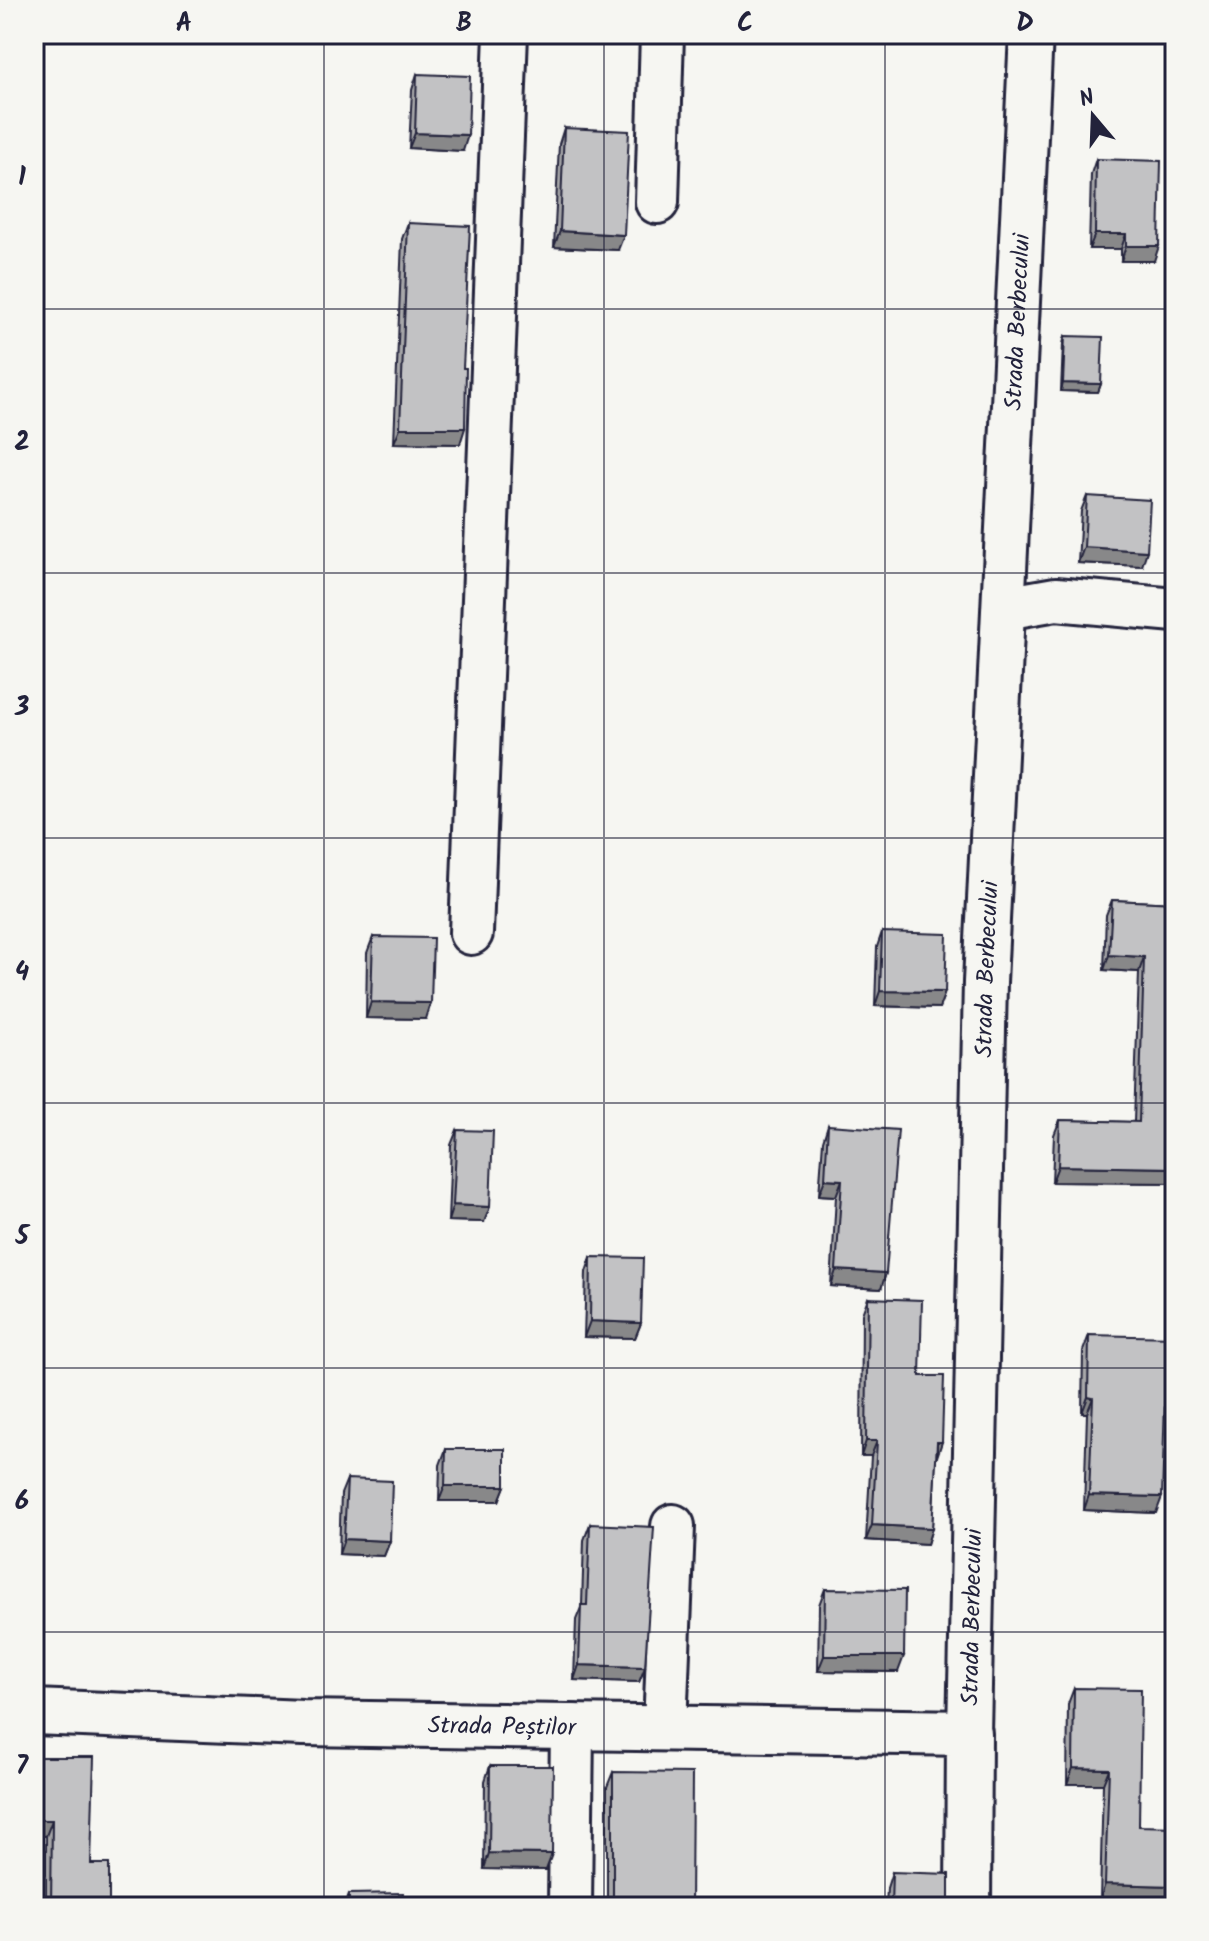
<svg xmlns="http://www.w3.org/2000/svg" width="1209" height="1941" viewBox="0 0 1209 1941" font-family="Kalam,sans-serif">
	<style>
		.lines { fill: none; stroke-linecap: round; stroke-linejoin: round }
		.street-casing { stroke: #22223b; stroke-width: 48 }
		.secondary-casing { stroke: #22223b; stroke-width: 50 }
		.street { stroke: #f6f6f2; stroke-width: 42 }
		.secondary { stroke: #f6f6f2; stroke-width: 44 }
		.wall { fill: #a7a7a9; stroke: #22223b; stroke-width: 2 }
		.shaded-wall { fill: #888889; stroke: #22223b; stroke-width: 2 }
		.building { fill: #c2c2c4; stroke: #22223b; stroke-width: 2 }
		.grid { fill: none; stroke: #22223b; stroke-width: 2; stroke-opacity: 0.55 }
		.labels { text-anchor: middle; stroke-width: 6; stroke-linejoin: round; paint-order: stroke }
		.street-label { font-size: 24px; fill: #22223b; stroke: #f6f6f2 }
		.neatline { fill: none; stroke: #22223b; stroke-width: 3 }
		.grid-label { font-size: 26px; text-anchor: middle; font-weight: bold; fill: #22223b }
	</style>
	<rect width="100%" height="100%" fill="#f6f6f2"/>
	<filter id="ink" filterUnits="userSpaceOnUse"><feTurbulence type="fractalNoise" baseFrequency=".0125" numOctaves="2"/><feDisplacementMap in="SourceGraphic" scale="16" xChannelSelector="R" yChannelSelector="G"/><feConvolveMatrix kernelMatrix="1 2 1 2 8 2 1 2 1" color-interpolation-filters="sRGB"/></filter>
	<g filter="url(#ink)">
		<g class="lines">
			<defs>
				<g id="street">
					<polyline points="657,202 662,34"/>
					<polyline points="1004,608 1056,599 1175,610"/>
					<polyline points="471,933 506,34"/>
					<polyline points="665,1727 673,1526"/>
					<path id="s1" d="M969 1733 985 982 1031 34"/>
					<polyline points="570,1907 572,1726"/>
				</g>
				<g id="secondary">
					<path id="s2" d="M34 1712 303 1723 969 1733 968 1907"/>
				</g>
			</defs>
			<use href="#street" class="street-casing"/>
			<use href="#secondary" class="secondary-casing"/>
			<use href="#street" class="street"/>
			<use href="#secondary" class="secondary"/>
		</g>
		<g class="wall">
			<polygon points="417,74 463,151 409,148 412,90"/>
			<polygon points="564,128 618,250 554,247 559,144"/>
			<polygon points="1096,159 1154,261 1121,261 1121,249 1089,249 1091,174"/>
			<polygon points="408,223 460,444 394,443 402,239"/>
			<polygon points="1065,336 1101,384 1098,392 1061,391 1063,344"/>
			<polygon points="1087,496 1142,566 1078,563 1081,511"/>
			<polygon points="1112,900 1175,903 1175,1183 1052,1182 1054,1135 1060,1120 1134,1122 1139,972 1104,970 1106,915"/>
			<polygon points="882,932 945,992 939,1008 875,1006 877,947"/>
			<polygon points="373,937 426,1019 366,1018 367,953"/>
			<polygon points="828,1125 886,1273 881,1289 831,1286 836,1196 819,1195 823,1141"/>
			<polygon points="457,1130 484,1222 448,1221 451,1145"/>
			<polygon points="591,1257 641,1323 635,1338 584,1337 586,1272"/>
			<polygon points="868,1298 920,1376 936,1457 932,1528 927,1544 866,1540 871,1456 861,1456 862,1314"/>
			<polygon points="1089,1335 1175,1400 1169,1415 1165,1415 1156,1513 1084,1510 1087,1413 1082,1413 1083,1351"/>
			<polygon points="446,1449 505,1486 499,1501 439,1501 440,1465"/>
			<polygon points="347,1479 390,1541 384,1556 339,1554 341,1494"/>
			<polygon points="590,1524 645,1667 639,1682 574,1680 576,1620 582,1605 584,1540"/>
			<polygon points="825,1589 898,1672 818,1671 819,1605"/>
			<polygon points="1074,1688 1139,1826 1100,1900 1103,1784 1067,1784 1068,1704"/>
			<polygon points="34,1757 91,1864 109,1907 46,1907 46,1836"/>
			<polygon points="490,1766 546,1870 484,1869 485,1781"/>
			<polygon points="613,1772 691,1907 607,1907 607,1787"/>
			<polygon points="892,1872 949,1907 886,1907 887,1888"/>
			<polygon points="349,1894 402,1907 344,1907"/>
		</g>
		<g class="shaded-wall">
			<polygon points="415,133 468,135 463,151 409,148"/>
			<polygon points="560,231 624,235 618,250 554,247"/>
			<polygon points="1095,234 1126,234 1121,249 1089,249"/>
			<polygon points="1126,246 1159,246 1154,261 1121,261"/>
			<polygon points="1063,383 1101,384 1098,392 1061,391"/>
			<polygon points="400,428 465,428 460,444 394,443"/>
			<polygon points="1084,547 1147,551 1142,566 1078,563"/>
			<polygon points="1109,955 1144,957 1139,972 1104,970"/>
			<polygon points="880,991 945,992 939,1008 875,1006"/>
			<polygon points="371,1002 431,1003 426,1019 366,1018"/>
			<polygon points="1058,1166 1175,1168 1175,1183 1052,1182"/>
			<polygon points="825,1179 842,1180 836,1196 819,1195"/>
			<polygon points="453,1205 490,1207 484,1222 448,1221"/>
			<polygon points="836,1270 886,1273 881,1289 831,1286"/>
			<polygon points="590,1321 641,1323 635,1338 584,1337"/>
			<polygon points="1088,1397 1093,1398 1087,1413 1082,1413"/>
			<polygon points="1165,1400 1175,1400 1169,1415 1159,1415"/>
			<polygon points="866,1441 877,1441 871,1456 861,1456"/>
			<polygon points="937,1442 942,1442 937,1457"/>
			<polygon points="445,1486 505,1486 499,1501 439,1501"/>
			<polygon points="1089,1495 1162,1497 1156,1513 1084,1510"/>
			<polygon points="872,1525 932,1528 927,1544 866,1540"/>
			<polygon points="344,1539 390,1541 384,1556 339,1554"/>
			<polygon points="824,1656 904,1656 898,1672 818,1671"/>
			<polygon points="579,1665 645,1667 639,1682 574,1680"/>
			<polygon points="1073,1768 1109,1769 1103,1784 1067,1784"/>
			<polygon points="34,1820 52,1820 46,1836 34,1836"/>
			<polygon points="489,1853 552,1854 546,1870 484,1869"/>
			<polygon points="1105,1884 1175,1886 1175,1902 1100,1900"/>
		</g>
		<g class="building">
			<polygon points="417,74 470,76 468,135 415,133"/>
			<polygon points="564,128 629,131 624,235 560,231"/>
			<polygon points="1096,159 1161,161 1159,246 1126,246 1126,234 1095,234"/>
			<polygon points="408,223 470,226 463,368 466,368 465,428 400,428"/>
			<polygon points="1065,336 1103,337 1101,384 1063,383"/>
			<polygon points="1087,496 1150,500 1147,551 1084,547"/>
			<polygon points="1112,900 1175,903 1175,1168 1058,1166 1060,1120 1139,1122 1144,957 1109,955"/>
			<polygon points="882,932 947,934 945,992 880,991"/>
			<polygon points="373,937 433,938 431,1003 371,1002"/>
			<polygon points="828,1125 898,1130 886,1273 836,1270 842,1180 825,1179"/>
			<polygon points="457,1130 493,1131 490,1207 453,1205"/>
			<polygon points="591,1257 643,1258 641,1323 590,1321"/>
			<polygon points="868,1298 922,1300 920,1376 944,1376 942,1442 937,1442 932,1528 872,1525 877,1441 866,1441"/>
			<polygon points="1089,1335 1175,1337 1175,1400 1165,1400 1162,1497 1089,1495 1093,1398 1088,1397"/>
			<polygon points="446,1449 505,1449 505,1486 445,1486"/>
			<polygon points="347,1479 392,1481 390,1541 344,1539"/>
			<polygon points="590,1524 654,1527 645,1667 579,1665 581,1605 587,1605"/>
			<polygon points="825,1589 905,1590 904,1656 824,1656"/>
			<polygon points="1074,1688 1141,1689 1139,1826 1175,1827 1175,1886 1105,1884 1109,1769 1073,1768"/>
			<polygon points="34,1757 94,1757 91,1864 109,1864 109,1907 51,1907 52,1820 34,1820"/>
			<polygon points="490,1766 553,1766 552,1854 489,1853"/>
			<polygon points="613,1772 692,1773 691,1907 613,1907"/>
			<polygon points="892,1872 949,1874 949,1907 891,1907"/>
			<polygon points="403,1893 402,1907 349,1907 349,1894"/>
		</g>
	</g>
	<path class="grid" d="M324 34V1907M604 34V1907M885 34V1907M34 309H1175M34 573H1175M34 838H1175M34 1103H1175M34 1368H1175M34 1632H1175"/>
	<g class="labels">
		<g class="street-label">
			<text dy="8" stroke="none"><textPath href="#s1" startOffset="1412">Strada Berbecului</textPath></text>
			<text dy="8" stroke="none"><textPath href="#s1" startOffset="764">Strada Berbecului</textPath></text>
			<text dy="8" stroke="none"><textPath href="#s1" startOffset="116">Strada Berbecului</textPath></text>
			<text dy="8" stroke="none"><textPath href="#s2" startOffset="468">Strada Peștilor</textPath></text>
		</g>
	</g>
	<rect width="1209" height="1941" fill="none" stroke="#f6f6f2" stroke-width="88"/>
	<g transform="translate(1093 116) rotate(341)" stroke="#f6f6f2" stroke-width="6" paint-order="stroke">
	<path d="M0-6L14 30L0 20L-14 30Z" fill="#22223b"/>
	<text y="-12" font-size="22" font-weight="bold" text-anchor="middle" fill="#22223b">N</text>
	</g>
	<rect x="44" y="44" width="1121" height="1853" class="neatline"/>
	<g class="grid-label">
		<text x="184" y="31">A</text>
		<text x="464" y="31">B</text>
		<text x="745" y="31">C</text>
		<text x="1025" y="31">D</text>
		<text x="22" y="185">1</text>
		<text x="22" y="450">2</text>
		<text x="22" y="715">3</text>
		<text x="22" y="980">4</text>
		<text x="22" y="1244">5</text>
		<text x="22" y="1509">6</text>
		<text x="22" y="1774">7</text>
	</g>
</svg>
